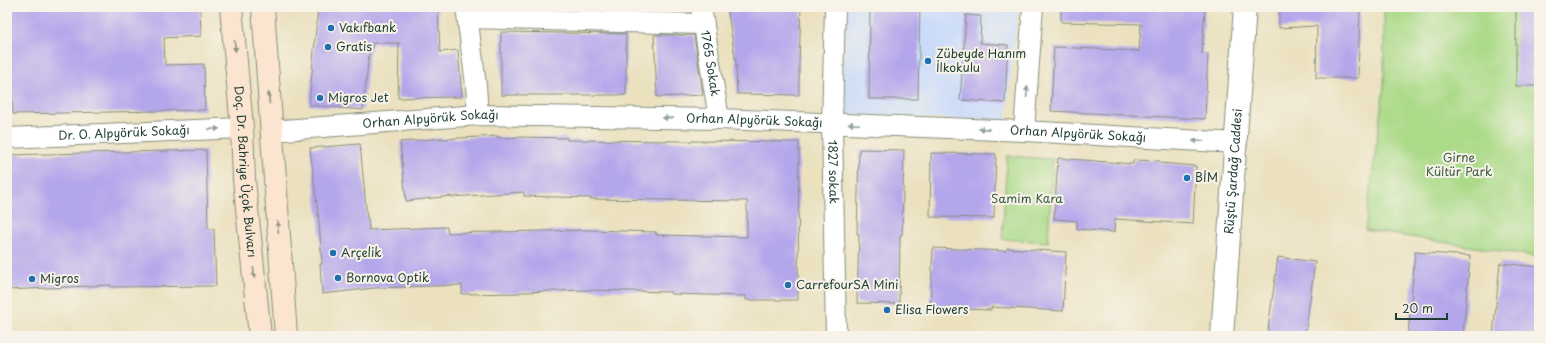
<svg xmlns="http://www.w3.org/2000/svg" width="1546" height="343" viewBox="0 0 1546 343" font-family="'Playpen Sans',sans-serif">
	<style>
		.built { fill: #cbdcf9 }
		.green { fill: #abda88; stroke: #658c5e }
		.building { fill: #b4a6eb }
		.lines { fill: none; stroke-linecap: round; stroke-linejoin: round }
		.minor-casing { stroke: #858f7a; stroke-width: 22 }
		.tertiary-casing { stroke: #858f7a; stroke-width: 24 }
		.secondary-casing { stroke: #858f7a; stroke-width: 24 }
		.minor { stroke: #fff; stroke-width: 20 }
		.tertiary { stroke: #fff; stroke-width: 22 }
		.secondary { stroke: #fce5d0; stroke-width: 22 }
		.oneway { fill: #8e9182 }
		.oneway2 { fill: #8f9e9a }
		.poi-dot { fill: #1f6fb2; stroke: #f7f3e8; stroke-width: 1.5 }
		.labels { text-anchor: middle; stroke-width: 4; stroke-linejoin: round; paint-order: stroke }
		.poi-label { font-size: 12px; fill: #1f3d34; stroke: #f7f3e8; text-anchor: start }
		.street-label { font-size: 12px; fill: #1f3d34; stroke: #f7f3e8 }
		.park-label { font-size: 12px; fill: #3b5c45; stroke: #f7f3e8 }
	</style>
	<rect width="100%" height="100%" fill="#f7f3e8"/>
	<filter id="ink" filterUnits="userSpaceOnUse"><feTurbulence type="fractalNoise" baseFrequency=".025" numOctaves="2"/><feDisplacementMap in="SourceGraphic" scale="8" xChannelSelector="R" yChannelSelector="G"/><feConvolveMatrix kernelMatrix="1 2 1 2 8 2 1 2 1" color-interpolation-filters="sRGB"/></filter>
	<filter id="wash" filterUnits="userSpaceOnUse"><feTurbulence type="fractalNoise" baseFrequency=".012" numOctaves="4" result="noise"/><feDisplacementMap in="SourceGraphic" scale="16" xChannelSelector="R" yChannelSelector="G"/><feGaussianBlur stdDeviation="0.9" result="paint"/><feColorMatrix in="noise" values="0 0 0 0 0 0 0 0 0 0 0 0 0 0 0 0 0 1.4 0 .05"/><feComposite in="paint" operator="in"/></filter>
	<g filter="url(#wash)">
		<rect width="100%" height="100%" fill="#ebe1bf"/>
		<polygon class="built" points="844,7 1018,7 1006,121 843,115"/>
		<g class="green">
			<polygon points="1384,7 1516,7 1539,86 1539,257 1365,230 1384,86"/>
			<polygon points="1007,156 1053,159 1048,242 1002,239"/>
		</g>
		<g id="blocks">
			<g class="building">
				<polygon points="30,7 200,7 201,36 164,38 165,65 204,64 205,110 13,114 10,49 7,49 7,8"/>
				<polygon points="318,7 438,7 440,52 458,50 462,97 398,98 399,43 373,43 369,53 363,110 309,105"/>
				<polygon points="727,7 801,7 799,63 799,95 737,94 736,64"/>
				<polygon points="870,7 920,7 918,99 869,99"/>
				<polygon points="1061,7 1205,7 1202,54 1208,54 1205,119 1051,111 1054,47 1139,51 1141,24 1061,22"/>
				<polygon points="1279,7 1360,8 1358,78 1316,78 1317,26 1279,28"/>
				<rect x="1516" y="7" width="23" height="79"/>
				<polygon points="966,15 981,16 980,43 1008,45 1005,103 960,100"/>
				<polygon points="501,32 626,34 626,95 501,95"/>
				<polygon points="654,35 694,35 703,95 657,97"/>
				<polygon points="498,136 498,138 519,137 567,138 567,140 799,142 798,300 746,300 746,296 671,294 671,292 587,290 520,292 520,293 462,294 462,285 375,288 322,294 320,264 322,264 319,222 310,148 360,144 367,218 368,218 369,230 447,227 448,233 590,230 656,232 656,235 747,237 747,201 590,199 590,198 524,196 524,192 451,197 451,196 406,201 400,142 442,138 442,139"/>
				<polygon points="859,149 904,150 902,235 900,235 899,304 857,303 859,234 857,234"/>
				<polygon points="206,150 208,229 214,229 216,286 111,287 111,285 7,290 7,155"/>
				<polygon points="931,153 996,154 994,218 930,217"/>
				<polygon points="1058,158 1133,164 1133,160 1160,161 1160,163 1196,166 1193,224 1115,219 1114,232 1077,229 1077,221 1054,219"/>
				<polygon points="933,248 1006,251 1007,248 1066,252 1063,311 991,307 991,310 930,308"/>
				<polygon points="1415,252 1470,256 1463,336 1408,336"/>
				<polygon points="1278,257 1315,262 1305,336 1267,336"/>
				<polygon points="1500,263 1539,267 1539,336 1493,336"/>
			</g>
		</g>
	</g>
	<g filter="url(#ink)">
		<use href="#blocks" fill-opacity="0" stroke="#858f7a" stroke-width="1"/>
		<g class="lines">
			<defs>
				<g id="minor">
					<polyline points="466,7 476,85 478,115"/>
					<path id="s1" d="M701 7 719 119"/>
					<path id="s2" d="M835 7 832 123 836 336"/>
					<polyline points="468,18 704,24"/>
					<path id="s3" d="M271 131 478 115 719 119 1024 131 1237 143"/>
					<polyline points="1024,131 1033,7"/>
					<path id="s4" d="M7 138 242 128"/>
				</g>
				<g id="tertiary">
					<path id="s5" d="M1222 336 1245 7"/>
				</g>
				<g id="secondary">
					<path id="s6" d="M231 7 242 128 244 179 260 336"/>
					<polyline points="263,7 286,336"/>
				</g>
			</defs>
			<use href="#minor" class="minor-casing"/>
			<use href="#tertiary" class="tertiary-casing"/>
			<use href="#secondary" class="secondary-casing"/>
			<use href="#minor" class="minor"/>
			<use href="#tertiary" class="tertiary"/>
			<use href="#secondary" class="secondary"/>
		</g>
		<defs><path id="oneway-solid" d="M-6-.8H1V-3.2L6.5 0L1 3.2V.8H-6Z"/></defs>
		<g class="oneway">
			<use href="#oneway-solid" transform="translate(235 46) rotate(85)"/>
			<use href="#oneway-solid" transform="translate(269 98) rotate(-94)"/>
			<use href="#oneway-solid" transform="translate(278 227) rotate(-94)"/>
			<use href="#oneway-solid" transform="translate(254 273) rotate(84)"/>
		</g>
		<g class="oneway2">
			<use href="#oneway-solid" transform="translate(1027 92) rotate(-86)"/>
			<use href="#oneway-solid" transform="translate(668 118) rotate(-179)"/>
			<use href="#oneway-solid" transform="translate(854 124) rotate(-178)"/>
			<use href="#oneway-solid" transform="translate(214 129) rotate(-2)"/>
			<use href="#oneway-solid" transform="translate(984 129) rotate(-178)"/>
			<use href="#oneway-solid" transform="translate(1198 141) rotate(-177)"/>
		</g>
	</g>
	<g class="poi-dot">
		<circle cx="331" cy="28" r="4"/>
		<circle cx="328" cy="47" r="4"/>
		<circle cx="928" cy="61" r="4"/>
		<circle cx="320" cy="98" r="4"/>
		<circle cx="1187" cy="178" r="4"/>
		<circle cx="333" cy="253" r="4"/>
		<circle cx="338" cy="278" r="4"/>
		<circle cx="32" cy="279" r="4"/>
		<circle cx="788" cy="285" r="4"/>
		<circle cx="887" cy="310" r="4"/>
	</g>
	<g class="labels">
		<g class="poi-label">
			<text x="339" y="32">Vakıfbank</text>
			<text x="336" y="51">Gratis</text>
			<text x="936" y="58">Zübeyde Hanım<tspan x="936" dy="14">İlkokulu</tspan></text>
			<text x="328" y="102">Migros Jet</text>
			<text x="1195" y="182">BİM</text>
			<text x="341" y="257">Arçelik</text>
			<text x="346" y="282">Bornova Optik</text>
			<text x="40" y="283">Migros</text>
			<text x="796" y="289">CarrefourSA Mini</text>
			<text x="895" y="314">Elisa Flowers</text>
		</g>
		<g class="street-label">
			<text dy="4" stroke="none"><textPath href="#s1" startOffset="57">1765 Sokak</textPath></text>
			<text dy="4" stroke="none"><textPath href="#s3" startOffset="160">Orhan Alpyörük Sokağı</textPath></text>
			<text dy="4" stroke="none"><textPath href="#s3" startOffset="484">Orhan Alpyörük Sokağı</textPath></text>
			<text dy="4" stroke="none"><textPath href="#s4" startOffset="117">Dr. O. Alpyörük Sokağı</textPath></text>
			<text dy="4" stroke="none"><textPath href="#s3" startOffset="808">Orhan Alpyörük Sokağı</textPath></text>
			<text dy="4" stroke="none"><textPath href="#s2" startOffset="165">1827 sokak</textPath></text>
			<text dy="4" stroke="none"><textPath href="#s6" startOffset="165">Doç. Dr. Bahriye Üçok Bulvarı</textPath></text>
			<text dy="4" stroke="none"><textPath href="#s5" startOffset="165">Rüştü Şardağ Caddesi</textPath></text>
		</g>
		<g class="park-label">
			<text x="1459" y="162">Girne<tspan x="1459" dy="14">Kültür Park</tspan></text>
			<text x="1027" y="203">Samim Kara</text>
		</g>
	</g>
	<rect width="1546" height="343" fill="none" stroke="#f7f3e8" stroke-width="24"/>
	<path d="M1396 313v6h51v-6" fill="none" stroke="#1f3d34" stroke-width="2"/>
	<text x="1402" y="313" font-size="12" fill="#1f3d34" stroke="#f7f3e8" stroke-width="3" paint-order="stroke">20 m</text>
</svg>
